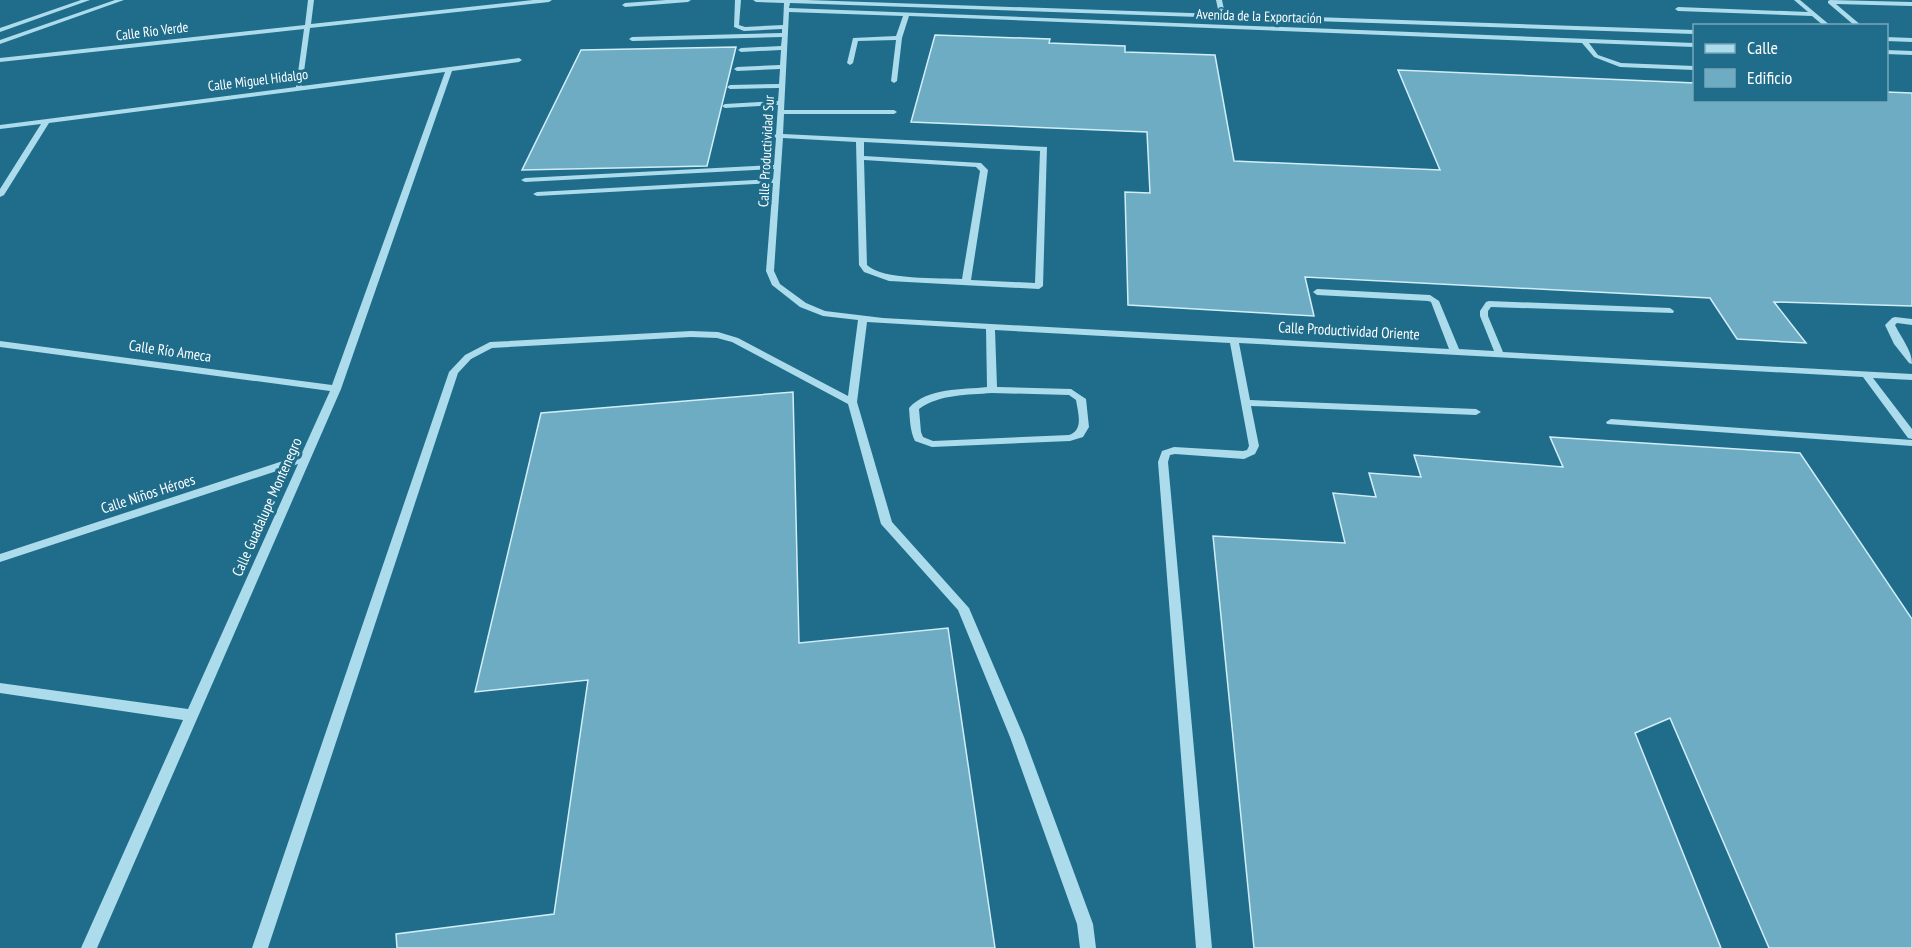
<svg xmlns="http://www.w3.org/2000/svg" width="1912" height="948" viewBox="0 0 1912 948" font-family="'PT Sans Narrow',sans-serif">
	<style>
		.building { fill: #6dacc2; stroke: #d1eef8; stroke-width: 1.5 }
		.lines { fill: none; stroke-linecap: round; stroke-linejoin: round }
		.minor { fill: #acdbeb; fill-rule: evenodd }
		.labels { text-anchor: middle; stroke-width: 6; stroke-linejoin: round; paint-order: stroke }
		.far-street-label { font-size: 14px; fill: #fff; stroke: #1f6d8b }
		.street-label { font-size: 15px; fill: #fff; stroke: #1f6d8b }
	</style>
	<rect width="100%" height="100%" fill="#1f6d8b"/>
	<g class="building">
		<polygon points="935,35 1050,39 1049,43 1125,46 1125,52 1215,55 1234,161 1440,170 1398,70 1695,83 1695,100 1887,100 1887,92 1912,93 1912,306 1774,302 1806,343 1737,339 1710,298 1305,277 1314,316 1128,305 1125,192 1150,193 1147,132 911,122"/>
		<polygon points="736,47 707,166 522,170 581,50"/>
		<polygon points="793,392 799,643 948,628 995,948 397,948 396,934 554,914 588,680 475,692 541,413"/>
		<polygon points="1550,437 1800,453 1912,619 1912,948 1769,948 1670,718 1635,733 1721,948 1254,948 1213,536 1345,543 1333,493 1376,497 1369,473 1421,477 1414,455 1563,467"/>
	</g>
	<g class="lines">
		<g class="minor">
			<polygon points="81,0 90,0 0,32 0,28"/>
			<polygon points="115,0 124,0 0,44 0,40"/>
			<polygon points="308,0 314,0 311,24 533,0 552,0 549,2 310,28 302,86 519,58 522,60 519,62 452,71 341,389 97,948 81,948 183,720 0,693 0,683 188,709 298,464 0,562 0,554 301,455 330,391 0,347 0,341 332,385 445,72 49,123 4,195 0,197 0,189 41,124 0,129 0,125 296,87 304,29 0,62 0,58 305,25"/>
			<polygon points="666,0 691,0 688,2 625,7 622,5 625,3"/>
			<path d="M735 0H741L739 25 745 27 783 25 784 3 756 2 753 0H807L1219 14 1216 0H1222L1225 14 1694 30V34L790 3 789 8 1694 43V47L1589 43 1598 55 1621 63 1694 66V70L1620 67 1594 57 1582 43 909 16 902 38 897 81 894 83 891 81 896 40 858 41 853 63 850 65 847 63 853 38 896 36 903 16 789 12 784 110H894L897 112 894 114H784L783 134 1047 147 1043 286 1039 289 889 281 864 272 859 265 856 142 783 138 774 271 780 284 806 303 825 311 883 318 1449 349 1431 302 1428 301 1317 295 1313 292 1317 289 1430 295 1439 301 1459 349 1494 351 1480 316V311L1486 302 1489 301 1670 308 1674 311 1673 313 1491 307 1488 311V316L1503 352 1912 374V380L1873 378 1912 429V439L1908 438 1863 377 1239 343 1250 400 1476 409 1481 412 1476 415 1251 406 1259 446 1255 454 1244 459 1175 454 1170 455 1168 462 1212 948H1196L1158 462 1162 451 1174 447 1243 451 1247 450 1249 446 1230 343 995 330 997 387 1071 389 1086 399 1089 427 1083 437 1070 441 932 447 915 441C910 431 910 420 909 408 928 387 962 390 987 387L986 329 867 322 857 402 892 522 969 608 1024 737 1093 924 1096 948H1080L1077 924 1010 737 958 610 881 524 848 404 732 342 717 338 691 337 492 348 471 359 458 373 268 948H252L449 372 465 355 490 342 691 331 718 332 738 338 848 396 858 320 823 316 800 307 772 285 766 271 773 183 537 196 533 194 537 192 773 179 774 169 525 182 521 180 525 178 774 165 776 138 774 136 776 134 778 105 725 108 722 106 725 104 778 101 779 88 730 89 727 87 730 85 779 84 780 69 737 71 734 69 737 67 780 65 781 50 741 52 738 50 741 48 781 46 782 37 632 41 629 39 632 37 782 33V29L744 31 734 27ZM864 142 1040 151 1035 283 971 280 988 170 981 163 864 156ZM864 160 976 167 980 171 962 279C941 278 881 280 867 265ZM992 393 1069 395 1076 400C1078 413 1084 430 1069 435L933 441 923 437 921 432 919 409C940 394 967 395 992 393Z"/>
			<polygon points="1794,0 1800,0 1831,26 1824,26 1812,16 1678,11 1675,9 1678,7 1808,12"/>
			<polygon points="1830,0 1912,2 1912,6 1836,4 1862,26 1855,26 1828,3 1828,1"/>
			<polygon points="1886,37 1912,38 1912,42 1886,41"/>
			<polygon points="1886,50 1912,51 1912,55 1886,54"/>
			<path d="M1895 317 1912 319V325L1897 323 1895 325C1901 338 1912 350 1912 364L1909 363 1894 344 1885 325 1892 318Z"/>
			<polygon points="1611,419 1912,440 1912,446 1607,424 1606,422"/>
		</g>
	</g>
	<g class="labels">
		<g class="far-street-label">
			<text transform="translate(1259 16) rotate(2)" y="5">Avenida de la Exportación</text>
			<text transform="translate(152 31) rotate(-7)" y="5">Calle Río Verde</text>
			<text transform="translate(258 80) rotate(-7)" y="5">Calle Miguel Hidalgo</text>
			<text transform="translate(766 151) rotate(-87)" y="5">Calle Productividad Sur</text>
		</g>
		<g class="street-label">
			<text transform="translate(1349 331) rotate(3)" y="5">Calle Productividad Oriente</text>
			<text transform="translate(170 351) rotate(8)" y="5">Calle Río Ameca</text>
			<text transform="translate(148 494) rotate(-18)" y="5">Calle Niños Héroes</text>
			<text transform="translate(267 507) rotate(-66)" y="5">Calle Guadalupe Montenegro</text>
		</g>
	</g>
	<rect x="1693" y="24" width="195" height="78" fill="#1f6d8b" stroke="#79a7b9" stroke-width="1.5"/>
	<rect x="1705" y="44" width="30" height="9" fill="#acdbeb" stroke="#79a7b9" stroke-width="1.5"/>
	<text x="1747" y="54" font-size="18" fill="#ffffff">Calle</text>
	<rect x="1705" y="69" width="30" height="18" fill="#6dacc2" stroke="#79a7b9" stroke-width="1.5"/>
	<text x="1747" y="84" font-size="18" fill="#ffffff">Edificio</text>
</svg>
